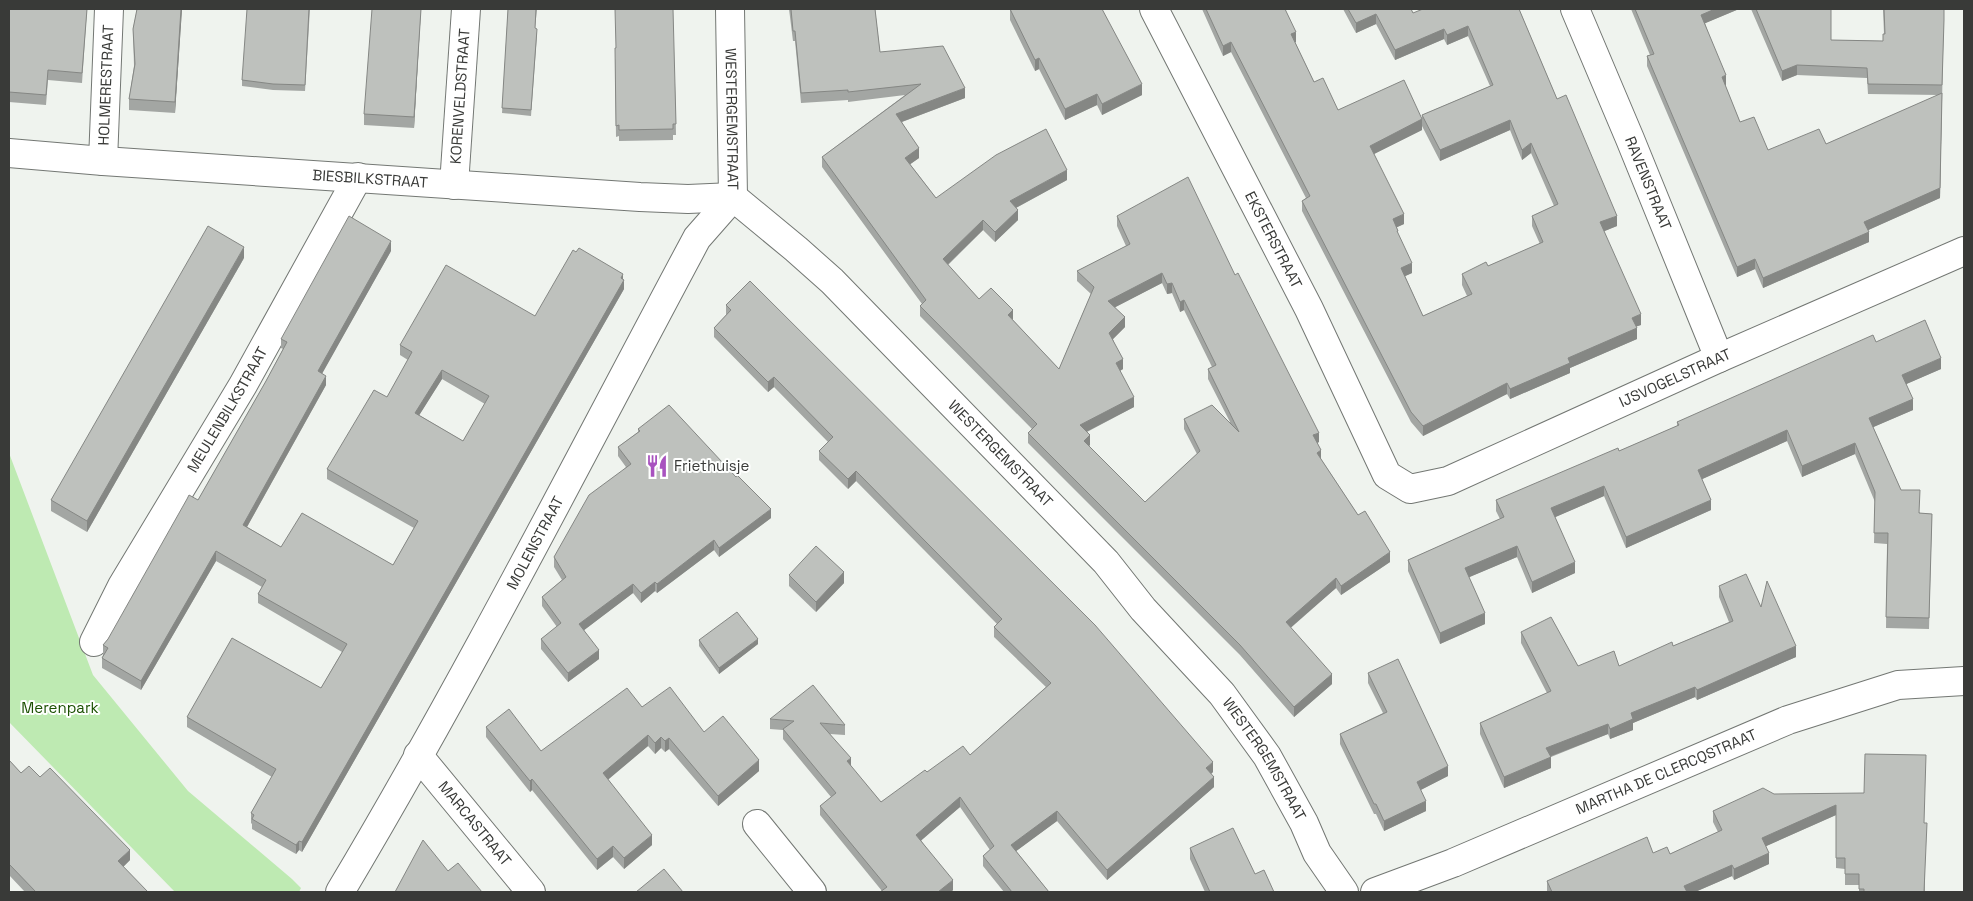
<svg xmlns="http://www.w3.org/2000/svg" width="1973" height="901" viewBox="0 0 1973 901" font-family="'Space Grotesk',sans-serif">
	<style>
		.green { fill: #beeab2 }
		.lines { fill: none; stroke-linecap: round; stroke-linejoin: round }
		.minor-casing { stroke: #737773; stroke-width: 30 }
		.minor { stroke: #fff; stroke-width: 28 }
		.wall { fill: #a3a6a3; fill-rule: evenodd }
		.shaded-wall { fill: #858784 }
		.building { fill: #bec1bd; stroke: #858784; fill-rule: evenodd }
		.labels { text-anchor: middle; stroke-width: 4; stroke-linejoin: round; paint-order: stroke }
		.street-label { font-size: 15px; fill: #393a38; stroke: #fefffe }
		.poi-label { font-size: 15px; fill: #393a38; stroke: #fefffe; text-anchor: start }
		.park-label { font-size: 15px; fill: #1b5002; stroke: #fefffe }
	</style>
	<rect width="100%" height="100%" fill="#eff3ee"/>
	<polygon class="green" points="9,453 93,675 188,791 292,879 301,888 299,892 175,892 9,722"/>
	<g class="lines">
		<defs>
			<g id="minor">
				<path id="s1" d="M730 9 733 197"/>
				<path id="s2" d="M1154 9 1309 309 1387 475 1410 489 1448 481 1719 358 1964 251"/>
				<path id="s3" d="M1575 9 1630 139 1719 358"/>
				<path id="s4" d="M9 153 103 161 640 197 688 199 733 197"/>
				<path id="s5" d="M103 161 109 9"/>
				<path id="s6" d="M454 185 466 9"/>
				<path id="s7" d="M733 197 796 249 832 281 1106 562 1143 609 1222 694 1267 756 1304 823 1317 853 1344 892"/>
				<path id="s8" d="M94 642 122 586 243 385 358 177"/>
				<path id="s9" d="M418 755 531 892"/>
				<polyline points="757,824 812,892"/>
				<path id="s10" d="M340 892C467 679 580 457 697 238L733 197"/>
				<path id="s11" d="M1375 892 1453 863 1788 720 1898 685 1964 681"/>
			</g>
		</defs>
		<use href="#minor" class="minor-casing"/>
		<use href="#minor" class="minor"/>
	</g>
	<g class="wall">
		<polygon points="9,9 87,9 82,83 48,80 46,105 9,102"/>
		<polygon points="137,9 182,9 175,113 129,110 129,99 134,66 133,29"/>
		<polygon points="310,9 305,91 273,90 242,86 242,80"/>
		<polygon points="421,9 414,128 364,125 364,114"/>
		<polygon points="508,9 537,9 535,28 537,34 531,116 502,113"/>
		<path d="M789 9H875L880 52 965 98 902 122 919 158 910 164 936 198 1067 180 1016 208 1018 220 995 242 983 230 948 265 979 299 1013 320 1059 369 1091 294 1077 281V271L1126 246 1117 226V216L1235 275 1319 442 1317 443 1321 459 1358 515 1390 562 1341 595 1336 588 1290 627 1332 684 1294 717 1240 655 1028 443V433L1032 429 920 316V306L922 304 822 167V157L905 95 848 102V100L801 103 795 41H793ZM1162 283 1167 294 1172 293 1180 312 1184 310 1212 367 1208 369V379L1230 422 1184 419V429L1197 454 1145 502 1089 446 1090 445 1087 432 1134 407 1120 371 1123 369 1113 339 1125 327 1115 307Z"/>
		<polygon points="1010,9 1142,95 1102,115 1097,105 1065,120 1039,69 1035,71 1010,20"/>
		<path d="M1202 9H1285L1296 42H1295L1314 82 1338 110 1422 118V115L1490 86 1468 36 1447 45 1444 39 1395 60 1376 24 1356 33 1343 9H1411L1413 13 1519 9 1557 99 1617 226 1604 231 1641 325 1636 326 1637 339 1570 368V373L1510 399 1507 394 1423 436 1411 422 1302 211V201L1306 198 1231 52 1223 56ZM1422 126 1440 161 1510 130 1522 160 1531 153 1554 206 1532 216V226L1540 244 1488 266 1462 274V285L1467 296 1423 316 1405 276 1412 273 1398 235 1397 227 1404 224 1374 154 1422 130Z"/>
		<polygon points="1631,9 1739,9 1705,23 1725,85 1740,122 1768,150 1826,144 1939,95 1868,94 1867,78 1797,75 1782,81 1751,9 1831,9 1831,40 1883,41 1884,34 1883,9 1944,9 1940,198 1868,230 1869,242 1763,288 1755,269 1737,277 1647,66 1647,56 1650,55"/>
		<polygon points="615,59 675,84 676,135 673,135 673,140 619,141 619,136 616,137"/>
		<path d="M391 251 322 373 326 385 247 527 281 547 393 565 414 528 327 479V469L387 397 408 360 400 355V345L535 316 623 279 624 289 302 852 299 850 296 854 252 829V824L251 823V813L272 777 187 727V717L321 688 342 652 258 603V594L262 587 216 561 141 690 102 668V658L103 655V645L108 639 198 500 266 381 283 349 281 348V339ZM442 379 485 404 463 441 419 415Z"/>
		<polygon points="244,258 87,532 51,511 51,500"/>
		<polygon points="726,305 1213,772 1211,774 1214,787 1107,880 1057,821 1016,851 1049,892 1004,892 983,866 983,856 990,850 960,807 921,840 953,890 951,892 880,892 882,891 820,815 820,806 831,797 783,739 783,730 770,729 770,719 845,725 845,735 830,734 851,767 881,802 927,772 970,755 1046,687 994,637 994,627 997,624 856,481 848,489 819,460 819,451 828,442 774,387 768,392 714,337 714,328 726,315"/>
		<polygon points="1876,342 1941,369 1906,384 1913,410 1873,427 1901,490 1920,513 1932,514 1929,629 1886,628 1887,544 1874,543 1875,502 1855,454 1802,477 1787,441 1702,479 1711,510 1626,548 1604,496 1555,517 1575,573 1532,593 1517,557 1469,577 1485,624 1440,644 1408,571 1408,560 1500,519 1496,511 1496,500 1619,451 1677,426 1677,422"/>
		<polygon points="638,429 771,518 719,557 714,550 657,593 655,591 641,603 633,593 584,630 599,659 568,682 541,649 541,639 557,627 542,606 542,597 562,580 554,567 554,557 626,467 618,456 618,447 638,432"/>
		<polygon points="789,575 844,583 816,612 789,586"/>
		<polygon points="1719,586 1761,607 1796,657 1697,700 1695,697 1633,723 1633,730 1610,739 1608,734 1551,757 1551,768 1504,788 1480,734 1480,723 1547,693 1521,643 1521,632 1578,666 1619,666 1673,646 1729,622 1719,597"/>
		<polygon points="699,640 758,644 719,674 699,646"/>
		<polygon points="1368,673 1448,776 1420,790 1426,811 1384,831 1376,814 1374,814 1340,744 1340,734 1383,713 1368,683"/>
		<polygon points="642,707 759,771 718,806 669,749 665,752 661,748 655,754 648,746 608,779 652,845 624,869 613,857 597,870 532,790 530,792 486,737 486,727 541,751"/>
		<polygon points="9,760 21,773 40,777 130,860 123,867 148,892 25,892 9,875"/>
		<polygon points="1774,794 1925,823 1925,892 1859,892 1859,885 1845,885 1845,869 1836,868 1836,815 1766,846 1769,864 1734,880 1732,876 1695,892 1547,892 1547,881 1653,853 1670,854 1718,832 1713,822 1713,811"/>
		<polygon points="1190,848 1255,874 1274,892 1205,892 1190,859"/>
	</g>
	<g class="shaded-wall">
		<polygon points="181,9 182,9 175,113 175,102"/>
		<polygon points="421,9 414,128 414,117"/>
		<polygon points="1715,9 1739,9 1701,25 1701,15"/>
		<polygon points="1376,14 1376,24 1356,33 1356,23"/>
		<polygon points="1468,26 1468,36 1447,45 1447,35"/>
		<polygon points="1444,29 1444,39 1395,60 1395,50"/>
		<polygon points="1296,32 1296,42 1291,44 1291,34"/>
		<polygon points="1231,42 1231,52 1223,56 1223,46"/>
		<polygon points="1039,58 1039,69 1035,71 1035,60"/>
		<polygon points="1797,65 1797,75 1782,81 1782,71"/>
		<polygon points="1726,75 1726,85 1722,87 1722,77"/>
		<polygon points="1142,84 1142,95 1102,115 1102,104"/>
		<polygon points="965,88 965,98 896,124 896,114"/>
		<polygon points="1942,93 1940,198 1864,232 1864,222"/>
		<polygon points="1097,94 1097,105 1065,120 1065,109"/>
		<polygon points="1422,119 1422,130 1370,156 1370,146"/>
		<polygon points="1510,120 1510,130 1440,161 1440,150"/>
		<polygon points="1531,143 1531,153 1522,160 1522,150"/>
		<polygon points="919,148 919,158 905,168 905,158"/>
		<polygon points="1067,170 1067,180 1010,211 1010,201"/>
		<polygon points="1018,210 1018,220 995,242 995,232"/>
		<polygon points="1404,214 1404,224 1393,229 1393,219"/>
		<polygon points="1617,216 1617,226 1600,233 1600,222"/>
		<polygon points="983,220 983,230 943,269 943,259"/>
		<polygon points="1869,232 1869,242 1763,288 1763,278"/>
		<polygon points="391,241 391,251 318,381 318,371"/>
		<polygon points="244,247 244,258 87,532 87,521"/>
		<polygon points="1755,259 1755,269 1737,277 1737,267"/>
		<polygon points="1412,263 1412,273 1401,278 1401,268"/>
		<polygon points="1162,273 1162,283 1108,311 1108,301"/>
		<polygon points="623,274 623,282 624,280 624,289 302,852 302,842"/>
		<polygon points="1172,283 1172,293 1167,294 1167,284"/>
		<polygon points="1184,300 1184,310 1180,312 1180,302"/>
		<polygon points="1013,310 1013,320 1008,315"/>
		<polygon points="1641,314 1641,325 1632,328 1632,318"/>
		<polygon points="1125,317 1125,327 1109,343 1109,333"/>
		<polygon points="1637,328 1637,339 1570,368 1570,373 1510,399 1510,389 1568,358"/>
		<polygon points="1941,358 1941,369 1902,386 1902,375"/>
		<polygon points="1123,359 1123,369 1116,373 1116,363"/>
		<polygon points="442,370 442,379 415,422 415,413"/>
		<polygon points="326,376 326,385 243,534 243,525"/>
		<polygon points="774,377 774,387 768,392 768,382"/>
		<polygon points="1507,383 1507,394 1423,436 1423,426"/>
		<polygon points="1134,397 1134,407 1080,435 1080,425"/>
		<polygon points="1913,399 1913,410 1869,429 1869,418"/>
		<polygon points="1787,430 1787,441 1698,481 1698,470"/>
		<polygon points="1319,433 1319,442 1313,445 1313,435"/>
		<polygon points="1090,435 1090,445 1084,451 1084,441"/>
		<polygon points="1855,443 1855,454 1802,477 1802,466"/>
		<polygon points="1321,450 1321,460 1317,453"/>
		<polygon points="856,471 856,481 848,489 848,479"/>
		<polygon points="1604,486 1604,496 1551,519 1551,508"/>
		<polygon points="1711,500 1711,510 1626,548 1626,537"/>
		<polygon points="771,509 771,518 719,557 719,548"/>
		<polygon points="714,540 714,550 657,593 657,584"/>
		<polygon points="1517,546 1517,557 1465,579 1465,568"/>
		<polygon points="216,551 216,561 141,690 141,681"/>
		<polygon points="1390,552 1390,562 1341,595 1341,586"/>
		<polygon points="1575,562 1575,573 1532,593 1532,582"/>
		<polygon points="844,572 844,583 816,612 816,602"/>
		<polygon points="1336,578 1336,588 1286,632 1286,622"/>
		<polygon points="655,582 655,591 641,603 641,593"/>
		<polygon points="633,584 633,593 579,634 579,624"/>
		<polygon points="1485,613 1485,624 1440,644 1440,633"/>
		<polygon points="758,639 758,644 719,674 719,668"/>
		<polygon points="1796,646 1796,657 1697,700 1697,690"/>
		<polygon points="599,650 599,659 568,682 568,673"/>
		<polygon points="1332,674 1332,684 1294,717 1294,707"/>
		<polygon points="1695,687 1695,697 1633,723 1633,730 1610,739 1610,729 1631,713"/>
		<polygon points="1608,724 1608,734 1546,758 1546,748"/>
		<polygon points="648,735 648,746 603,784 603,773"/>
		<polygon points="661,737 661,748 655,754 655,743"/>
		<polygon points="669,738 669,749 665,752 665,741"/>
		<polygon points="1551,757 1551,768 1504,788 1504,777"/>
		<polygon points="851,758 851,768 847,761"/>
		<polygon points="759,760 759,771 718,806 718,796"/>
		<polygon points="1213,762 1213,772 1206,778 1206,768"/>
		<polygon points="1448,766 1448,776 1417,792 1417,782"/>
		<polygon points="1214,777 1214,787 1107,880 1107,870"/>
		<polygon points="532,779 532,790 530,792 530,781"/>
		<polygon points="960,797 960,807 916,845 916,835"/>
		<polygon points="1426,801 1426,811 1384,831 1384,821"/>
		<polygon points="1836,805 1836,815 1762,848 1762,838"/>
		<polygon points="1057,811 1057,821 1011,855 1011,845"/>
		<polygon points="652,835 652,845 624,869 624,858"/>
		<polygon points="299,841 299,850 296,854 296,845"/>
		<polygon points="613,846 613,857 597,870 597,859"/>
		<polygon points="130,850 130,860 118,872 118,861"/>
		<polygon points="1769,853 1769,864 1734,880 1734,869"/>
		<polygon points="1732,865 1732,876 1695,892 1684,892 1684,886"/>
		<polygon points="953,880 953,890 951,892 938,892"/>
	</g>
	<g class="building">
		<polygon points="9,9 87,9 82,73 48,70 46,95 9,92"/>
		<polygon points="137,9 181,9 175,102 129,99 135,64 133,29"/>
		<polygon points="247,9 309,9 305,85 273,84 242,80"/>
		<polygon points="372,9 421,9 414,117 364,114"/>
		<polygon points="508,9 536,9 535,28 537,29 531,110 502,108"/>
		<polygon points="615,9 673,9 676,124 673,124 673,129 619,130 619,125 616,126 615,48 616,48"/>
		<path d="M791 9H875L880 52 943 46 965 88 896 114 919 148 905 158 936 198 996 155 1046 129 1067 170 1010 201 1018 210 995 232 983 220 943 259 979 299 991 288 1013 310 1008 315 1059 369 1094 287 1077 271 1130 244 1117 216 1188 177 1235 275 1238 273 1319 433 1313 435 1321 450 1317 453 1358 515 1365 511 1390 552 1341 586 1336 578 1286 622 1332 674 1294 707 1240 645 1028 433 1037 424 920 306 926 300 822 157 921 84 848 92V90L801 93 795 31H793ZM1162 273 1167 284 1172 283 1180 302 1184 300 1216 365 1208 369 1239 432 1212 405 1184 419 1200 451 1145 502 1084 441 1090 435 1080 425 1134 397 1116 363 1123 359 1109 333 1125 317 1108 301Z"/>
		<polygon points="1010,9 1102,9 1142,84 1102,104 1097,94 1065,109 1039,58 1035,60"/>
		<polygon points="1206,9 1285,9 1296,32 1291,34 1314,82 1323,78 1338,110 1404,80 1422,119 1370,146 1404,214 1393,219 1398,231 1397,231 1412,263 1401,268 1423,316 1472,294 1462,274 1486,262 1488,266 1543,242 1532,216 1558,204 1531,143 1522,150 1510,120 1440,150 1422,115 1493,85 1468,26 1447,35 1444,29 1395,50 1376,14 1356,23 1348,9 1411,9 1413,13 1423,9 1519,9 1557,99 1566,95 1617,216 1600,222 1641,314 1632,318 1637,328 1568,358 1570,363 1510,389 1507,383 1423,426 1411,412 1302,201 1310,196 1231,42 1223,46"/>
		<polygon points="1635,9 1715,9 1701,15 1726,75 1722,77 1740,122 1754,117 1768,150 1819,129 1826,144 1942,93 1940,188 1864,222 1869,232 1763,278 1755,259 1737,267 1647,56 1654,54"/>
		<polygon points="1756,9 1831,9 1831,40 1883,41 1883,34 1885,34 1884,9 1944,9 1944,20 1942,85 1868,84 1867,68 1797,65 1782,71"/>
		<path d="M349 216 391 241 318 371 326 376 243 525 281 547 302 513 393 565 418 521 327 469 374 390 387 397 412 352 400 345 446 265 535 316 573 250 576 252 579 248 623 274 621 278 624 280 302 842 299 841 296 845 252 819 254 815 251 813 276 769 187 717 232 638 321 688 347 644 258 594 266 580 216 551 141 681 102 658 108 648 103 645 108 639 187 499 189 495 198 500 266 381 287 342 281 339ZM442 370 489 396 463 441 415 413Z"/>
		<polygon points="208,226 244,247 87,521 51,500"/>
		<polygon points="750,281 1095,625 1213,762 1206,768 1214,777 1107,870 1057,811 1011,845 1049,892 1012,892 983,856 994,846 960,797 916,835 953,880 938,892 880,892 887,887 820,806 836,793 783,729 794,721 770,719 813,685 845,725 820,723 851,758 847,761 881,802 925,770 927,772 963,746 970,755 1051,683 994,627 1002,619 856,471 848,479 819,451 833,437 774,377 768,382 714,328 731,310 726,305"/>
		<polygon points="1925,320 1941,358 1902,375 1913,399 1869,418 1901,490 1920,490 1919,513 1932,514 1929,618 1886,617 1888,533 1874,533 1875,492 1855,443 1802,466 1787,430 1698,470 1711,500 1626,537 1604,486 1551,508 1575,562 1532,582 1517,546 1465,568 1485,613 1440,633 1408,560 1504,517 1496,500 1618,448 1619,451 1679,425 1677,422 1873,335 1876,342"/>
		<polygon points="669,405 736,477 737,475 771,509 719,548 714,540 657,584 655,582 641,593 633,584 579,624 599,650 568,673 541,639 561,623 542,597 566,577 554,557 589,495 631,464 618,447 640,431 638,429"/>
		<polygon points="816,546 844,572 816,602 789,575"/>
		<polygon points="1746,574 1761,607 1767,581 1796,646 1697,690 1695,687 1631,713 1633,719 1610,729 1608,724 1546,748 1551,757 1504,777 1480,723 1551,691 1521,632 1551,617 1578,666 1614,651 1619,666 1672,642 1673,646 1733,621 1719,586"/>
		<polygon points="737,612 758,639 719,668 699,640"/>
		<polygon points="1398,659 1448,766 1417,782 1426,801 1384,821 1376,804 1374,804 1340,734 1387,712 1368,673"/>
		<polygon points="670,687 704,732 723,716 759,760 718,796 669,738 665,741 661,737 655,743 648,735 603,773 652,835 624,858 613,846 597,859 532,779 530,781 486,727 509,709 541,751 627,688 642,707"/>
		<polygon points="1865,754 1926,755 1924,823 1927,823 1924,892 1864,892 1864,889 1859,889 1859,874 1845,874 1845,858 1836,858 1836,805 1762,838 1769,853 1734,869 1732,865 1684,886 1687,892 1552,892 1547,881 1647,837 1653,853 1667,847 1670,854 1722,830 1713,811 1763,788 1774,794 1864,793"/>
		<polygon points="9,760 21,773 29,766 40,777 50,768 130,850 118,861 148,892 36,892 9,864"/>
		<polygon points="1233,828 1255,874 1264,870 1274,892 1210,892 1190,848"/>
		<polygon points="423,840 448,871 458,863 482,892 395,892"/>
		<polygon points="664,869 683,892 636,892"/>
	</g>
	<defs>
		<symbol id="restaurant-bare" viewBox="-9 -9 18 18"><path d="M-5-6h1v4h1v-4h1v4h1v-4h1v5L-1.5 .5V6h-2V.5L-5-1ZM5-6V6H3V1.5H1.5Q1.5-4 5-6Z" fill="#a852bf" stroke="#fefffe" stroke-width="2.5" paint-order="stroke"/></symbol>
	</defs>
	<g fill-rule="evenodd">
		<use href="#restaurant-bare" x="641" y="450" width="32" height="32"/>
	</g>
	<g class="labels">
		<g class="street-label">
			<text dy="5" stroke="none"><textPath href="#s5" startOffset="76">HOLMERESTRAAT</textPath></text>
			<text dy="5" stroke="none"><textPath href="#s6" startOffset="89">KORENVELDSTRAAT</textPath></text>
			<text dy="5" stroke="none"><textPath href="#s1" startOffset="110">WESTERGEMSTRAAT</textPath></text>
			<text dy="5" stroke="none"><textPath href="#s4" startOffset="362">BIESBILKSTRAAT</textPath></text>
			<text dy="5" stroke="none"><textPath href="#s3" startOffset="189">RAVENSTRAAT</textPath></text>
			<text dy="5" stroke="none"><textPath href="#s2" startOffset="260">EKSTERSTRAAT</textPath></text>
			<text dy="5" stroke="none"><textPath href="#s2" startOffset="836">IJSVOGELSTRAAT</textPath></text>
			<text dy="5" stroke="none"><textPath href="#s8" startOffset="268">MEULENBILKSTRAAT</textPath></text>
			<text dy="5" stroke="none"><textPath href="#s7" startOffset="371">WESTERGEMSTRAAT</textPath></text>
			<text dy="5" stroke="none"><textPath href="#s10" startOffset="400">MOLENSTRAAT</textPath></text>
			<text dy="5" stroke="none"><textPath href="#s7" startOffset="776">WESTERGEMSTRAAT</textPath></text>
			<text dy="5" stroke="none"><textPath href="#s11" startOffset="315">MARTHA DE CLERCQSTRAAT</textPath></text>
			<text dy="5" stroke="none"><textPath href="#s9" startOffset="89">MARCASTRAAT</textPath></text>
		</g>
		<g class="poi-label">
			<text x="674" y="471">Friethuisje</text>
		</g>
		<g class="park-label">
			<text x="60" y="713">Merenpark</text>
		</g>
	</g>
	<rect width="1973" height="901" fill="none" stroke="#393a38" stroke-width="20"/>
</svg>
